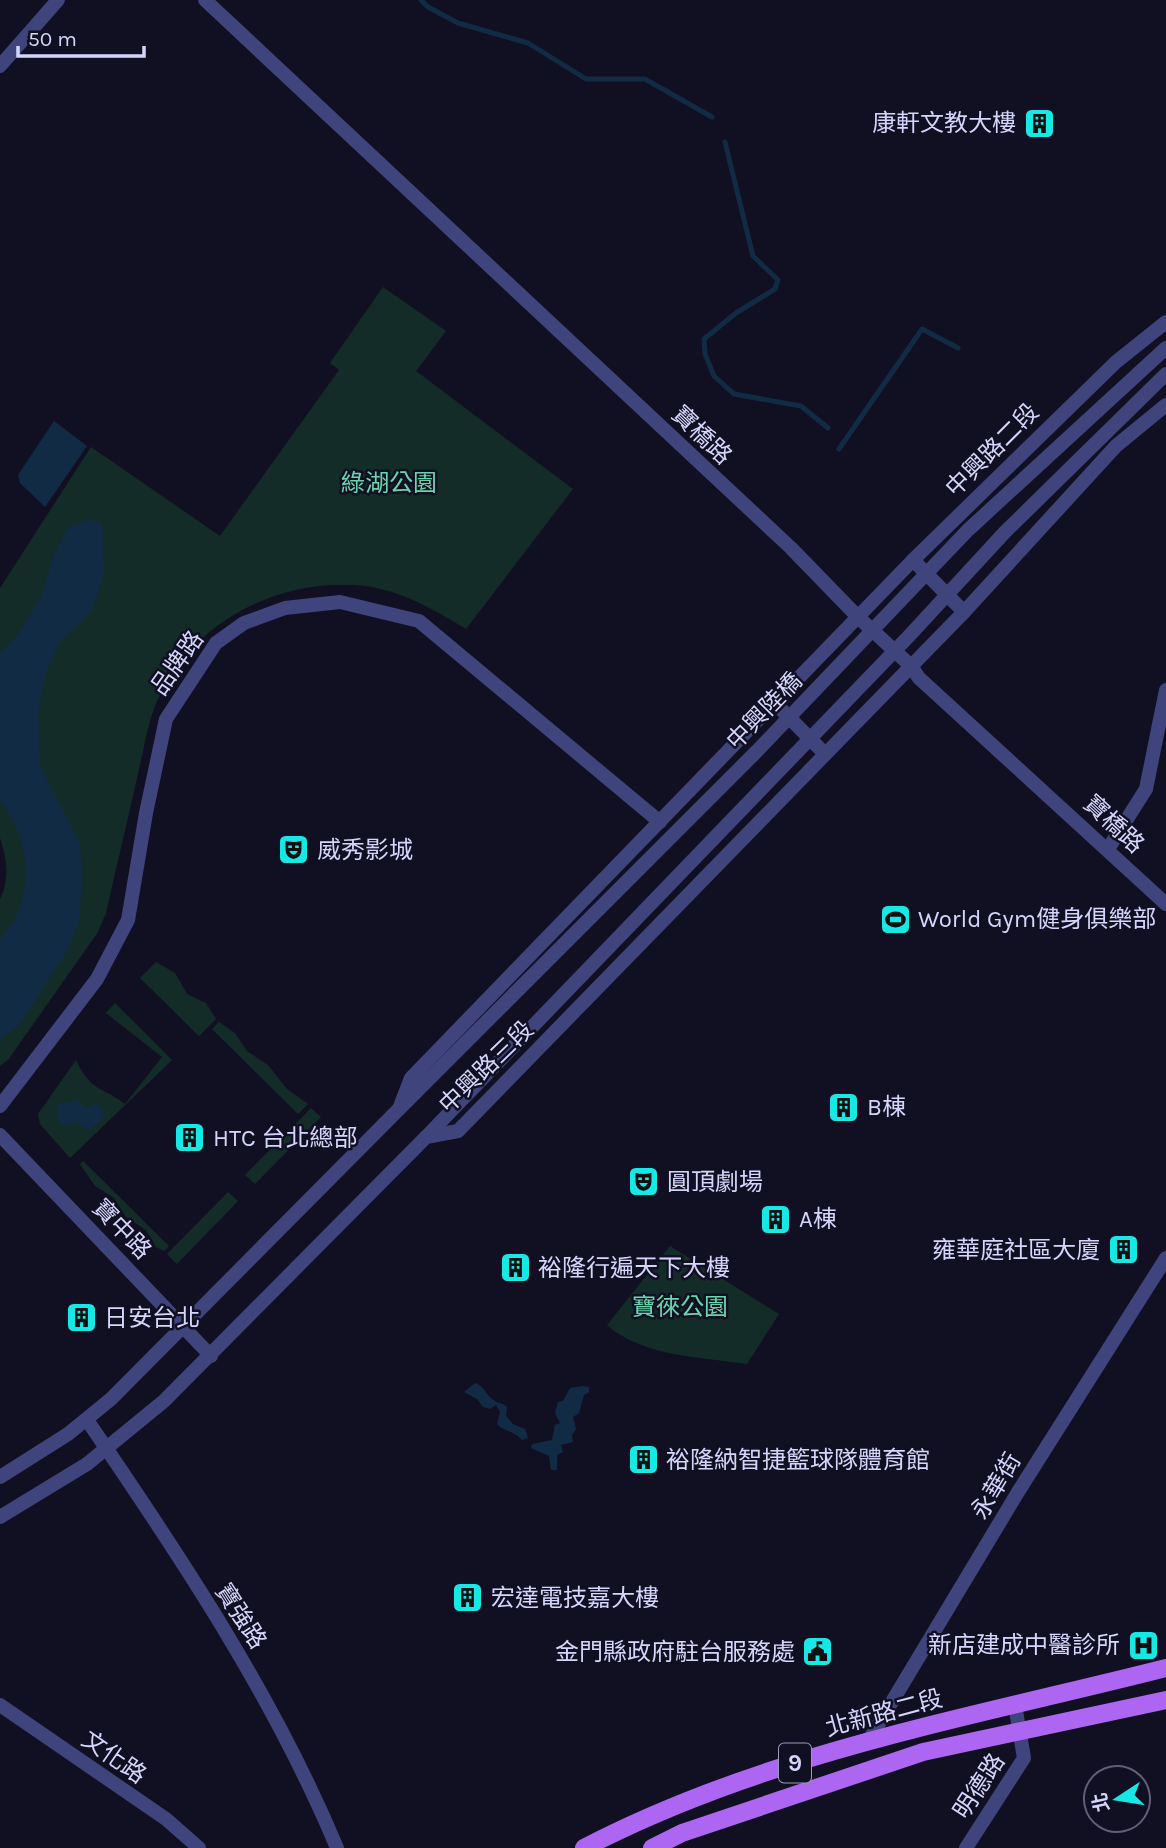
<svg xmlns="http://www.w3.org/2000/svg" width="1166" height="1848" viewBox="0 0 1166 1848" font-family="Karla,'Noto Sans TC',sans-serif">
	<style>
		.green { fill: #142c28 }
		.water { fill: #122b44 }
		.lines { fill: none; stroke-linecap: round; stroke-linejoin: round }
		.stream { stroke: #122b44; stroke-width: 5 }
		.minor { stroke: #3f447d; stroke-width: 14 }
		.tertiary { stroke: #3f447d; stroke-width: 14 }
		.primary { stroke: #ad66f1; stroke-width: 18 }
		.tertiary-bridge { stroke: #3f447d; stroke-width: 14 }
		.labels { text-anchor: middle; stroke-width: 5; stroke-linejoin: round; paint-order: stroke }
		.shield { fill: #111022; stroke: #9a9aba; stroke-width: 2 }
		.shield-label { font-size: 23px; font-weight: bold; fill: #d5d5fb }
		.poi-label { font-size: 24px; fill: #d5d5fb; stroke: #111022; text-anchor: start }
		.street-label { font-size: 24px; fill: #d5d5fb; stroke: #111022 }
		.park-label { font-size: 24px; fill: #67d5ad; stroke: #111022 }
	</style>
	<rect width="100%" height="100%" fill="#111022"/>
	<g class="green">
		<path d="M383 287 446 331 416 371 573 489 466 629C432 608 395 587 354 585 271 580 186 627 155 706 146 729 143 755 137 778 127 823 116 868 106 913L98 932 8 1060 0 1066V899C10 879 7 858 0 838V588L91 447 220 536 339 370 330 363Z"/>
		<polygon points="156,962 175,973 187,994 206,1003 216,1019 199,1036 140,978"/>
		<path d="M115 1003 172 1060 70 1158 40 1124 38 1114 76 1060C91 1092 101 1086 125 1104L162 1057 106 1013Z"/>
		<polygon points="219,1022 235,1033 247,1051 268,1065 287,1089 308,1104 298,1114 212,1029"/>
		<polygon points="311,1108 321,1117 255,1184 245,1175"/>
		<polygon points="83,1161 169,1246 164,1251 156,1247 146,1230 126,1217 114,1198 95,1186 80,1164"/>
		<polygon points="228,1192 238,1201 177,1264 167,1254"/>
		<path d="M670 1246 779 1314 747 1364C702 1357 643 1357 607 1325Z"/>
	</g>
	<g class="water">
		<polygon points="54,421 87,446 45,507 20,483 18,475"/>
		<path d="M87 520 102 522 104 575 91 612 60 642 46 672 38 712 40 766 80 843 82 878 79 922 69 948 20 1024 0 1040C0 1020 0 957 0 941 2 933 12 926 15 919 35 881 26 833 0 801V653L16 638 40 599 53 558 67 529Z"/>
		<polygon points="77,1100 87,1108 97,1103 105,1116 90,1130 75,1122 64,1126 58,1121 57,1104"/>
		<path d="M475 1383C484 1386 485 1393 492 1399 498 1404 502 1402 507 1407L506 1416 513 1424 525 1429 528 1438 522 1440C515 1431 504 1432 497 1424L500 1412 496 1405 490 1409 483 1407 477 1399 464 1392Z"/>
		<polygon points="583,1386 589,1387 589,1392 584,1395 579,1413 573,1417 576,1429 572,1435 573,1442 561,1445 563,1452 557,1455 557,1470 551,1470 549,1456 531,1448 532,1444 552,1440 555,1425 560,1423 555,1413 558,1402 563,1401 570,1388"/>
	</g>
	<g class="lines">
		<g class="stream">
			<polyline points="421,0 428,7 458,23 528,43 586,79 645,79 712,117"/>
			<polyline points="725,142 753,256 778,280 775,289 736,313 704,339 705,354 714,376 734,394 801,406 828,428"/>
			<polyline points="839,449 922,329 958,348"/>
		</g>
		<g class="minor">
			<polyline points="1108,849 1146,789 1166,690"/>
			<polyline points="0,1106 97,979 128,920 146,813 166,719 216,643 244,623 285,608 340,602 419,621 660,822"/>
			<polyline points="0,1705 166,1819 199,1848"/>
			<polyline points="869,1740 1018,1492 1166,1258"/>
			<polyline points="966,1848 1024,1758 1015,1705"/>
		</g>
		<g class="tertiary">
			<polyline points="205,0 791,548 858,617 911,666 919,678 1166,904"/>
			<polyline points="0,66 58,0"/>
			<polyline points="913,560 964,612"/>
			<polyline points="774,702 825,754"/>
			<polyline points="0,1135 211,1356"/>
			<path d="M87 1420C180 1556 273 1695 337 1848"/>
			<polyline points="0,1477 68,1434 111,1399 399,1109 411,1078 913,560 1116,362 1166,322"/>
			<polyline points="0,1517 87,1464 164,1401 426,1137 458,1131 964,612 1116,446 1166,405"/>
		</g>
		<g class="primary">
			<path d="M584 1848C766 1753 969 1718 1166 1668"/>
			<polyline points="652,1848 682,1833 923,1752 1166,1700"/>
		</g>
		<g class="tertiary-bridge">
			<polyline points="399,1109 757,751 968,530 1166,348"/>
			<polyline points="426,1137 909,636 1005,532 1166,374"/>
		</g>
	</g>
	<defs>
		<symbol id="building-square" viewBox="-11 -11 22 22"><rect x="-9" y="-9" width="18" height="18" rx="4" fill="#15e8e5" stroke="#111022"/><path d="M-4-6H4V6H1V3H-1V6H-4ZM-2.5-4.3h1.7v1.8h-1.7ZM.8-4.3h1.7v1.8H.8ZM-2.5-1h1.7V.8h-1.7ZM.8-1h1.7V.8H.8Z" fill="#111"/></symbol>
		<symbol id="theatre-square" viewBox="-11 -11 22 22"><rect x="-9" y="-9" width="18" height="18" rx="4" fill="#15e8e5" stroke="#111022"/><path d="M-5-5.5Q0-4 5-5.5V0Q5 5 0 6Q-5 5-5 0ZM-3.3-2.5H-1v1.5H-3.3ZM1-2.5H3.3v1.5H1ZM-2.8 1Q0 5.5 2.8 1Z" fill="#111"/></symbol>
		<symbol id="stadium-square" viewBox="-11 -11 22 22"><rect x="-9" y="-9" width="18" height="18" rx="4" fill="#15e8e5" stroke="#111022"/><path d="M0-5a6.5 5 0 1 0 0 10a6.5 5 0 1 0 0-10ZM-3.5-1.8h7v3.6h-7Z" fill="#111"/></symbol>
		<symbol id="hospital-square" viewBox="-11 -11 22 22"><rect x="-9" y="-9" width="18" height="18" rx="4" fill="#15e8e5" stroke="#111022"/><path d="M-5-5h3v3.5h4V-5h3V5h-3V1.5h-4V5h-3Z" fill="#111"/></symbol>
		<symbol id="civic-square" viewBox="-11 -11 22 22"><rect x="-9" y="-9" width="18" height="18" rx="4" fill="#15e8e5" stroke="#111022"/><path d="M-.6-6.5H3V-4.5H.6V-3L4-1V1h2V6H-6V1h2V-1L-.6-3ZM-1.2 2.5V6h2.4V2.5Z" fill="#111"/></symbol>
	</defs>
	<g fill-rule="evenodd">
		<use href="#building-square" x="1022" y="106" width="35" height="35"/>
		<use href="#theatre-square" x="276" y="832" width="35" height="35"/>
		<use href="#stadium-square" x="878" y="902" width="35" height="35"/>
		<use href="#building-square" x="826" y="1090" width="35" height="35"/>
		<use href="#building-square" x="172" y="1120" width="35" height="35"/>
		<use href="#theatre-square" x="626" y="1164" width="35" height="35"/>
		<use href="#building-square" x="758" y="1202" width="35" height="35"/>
		<use href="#building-square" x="1106" y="1232" width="35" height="35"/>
		<use href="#building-square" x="498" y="1250" width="35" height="35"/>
		<use href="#building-square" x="64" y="1300" width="35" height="35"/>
		<use href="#building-square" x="626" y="1442" width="35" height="35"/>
		<use href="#building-square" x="450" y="1580" width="35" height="35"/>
		<use href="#hospital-square" x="1126" y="1628" width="35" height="35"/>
		<use href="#civic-square" x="800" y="1634" width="35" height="35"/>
	</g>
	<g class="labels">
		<rect class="shield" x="779" y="1743.5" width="32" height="39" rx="5"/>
		<g class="shield-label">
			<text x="795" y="1771">9</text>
		</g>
		<g class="poi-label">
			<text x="1016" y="131" text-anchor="end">康軒文教大樓</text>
			<text x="317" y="858">威秀影城</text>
			<text x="918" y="927">World Gym健身俱樂部</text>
			<text x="867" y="1115">B棟</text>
			<text x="213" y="1146">HTC 台北總部</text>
			<text x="667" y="1190">圓頂劇場</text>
			<text x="799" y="1227">A棟</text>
			<text x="1100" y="1258" text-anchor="end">雍華庭社區大廈</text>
			<text x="538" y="1276">裕隆行遍天下大樓</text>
			<text x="104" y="1326">日安台北</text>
			<text x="666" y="1468">裕隆納智捷籃球隊體育館</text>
			<text x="491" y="1606">宏達電技嘉大樓</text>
			<text x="1120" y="1653" text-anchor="end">新店建成中醫診所</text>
			<text x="795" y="1660" text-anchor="end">金門縣政府駐台服務處</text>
		</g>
		<g class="street-label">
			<text transform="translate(702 435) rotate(44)" y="8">寶橋路</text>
			<text transform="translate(992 450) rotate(-45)" y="8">中興路二段</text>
			<text transform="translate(177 663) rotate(-55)" y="8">品牌路</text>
			<text transform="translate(764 711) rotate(-46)" y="8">中興陸橋</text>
			<text transform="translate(1114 824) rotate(43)" y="8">寶橋路</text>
			<text transform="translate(486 1067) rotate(-44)" y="8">中興路三段</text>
			<text transform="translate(122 1229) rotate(46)" y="8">寶中路</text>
			<text transform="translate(996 1486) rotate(-59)" y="8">永華街</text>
			<text transform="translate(241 1616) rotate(57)" y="8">寶強路</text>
			<text transform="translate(884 1713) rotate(-15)" y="8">北新路二段</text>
			<text transform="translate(114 1757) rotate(35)" y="8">文化路</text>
			<text transform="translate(979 1786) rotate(-57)" y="8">明德路</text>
		</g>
		<g class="park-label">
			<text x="389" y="491">綠湖公園</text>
			<text x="680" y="1315">寶徠公園</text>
		</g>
	</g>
	<g transform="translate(1117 1799) rotate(258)"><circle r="33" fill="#111022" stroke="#5f5f79" stroke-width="2"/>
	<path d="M0-5L12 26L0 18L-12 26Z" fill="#15e8e5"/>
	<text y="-10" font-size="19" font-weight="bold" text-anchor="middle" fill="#d5d5fb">北</text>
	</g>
	<path d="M18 46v10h126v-10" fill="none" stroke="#d5d5fb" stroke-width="3.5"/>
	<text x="28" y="46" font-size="21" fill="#d5d5fb" stroke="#111022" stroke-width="5" paint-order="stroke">50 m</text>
</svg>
